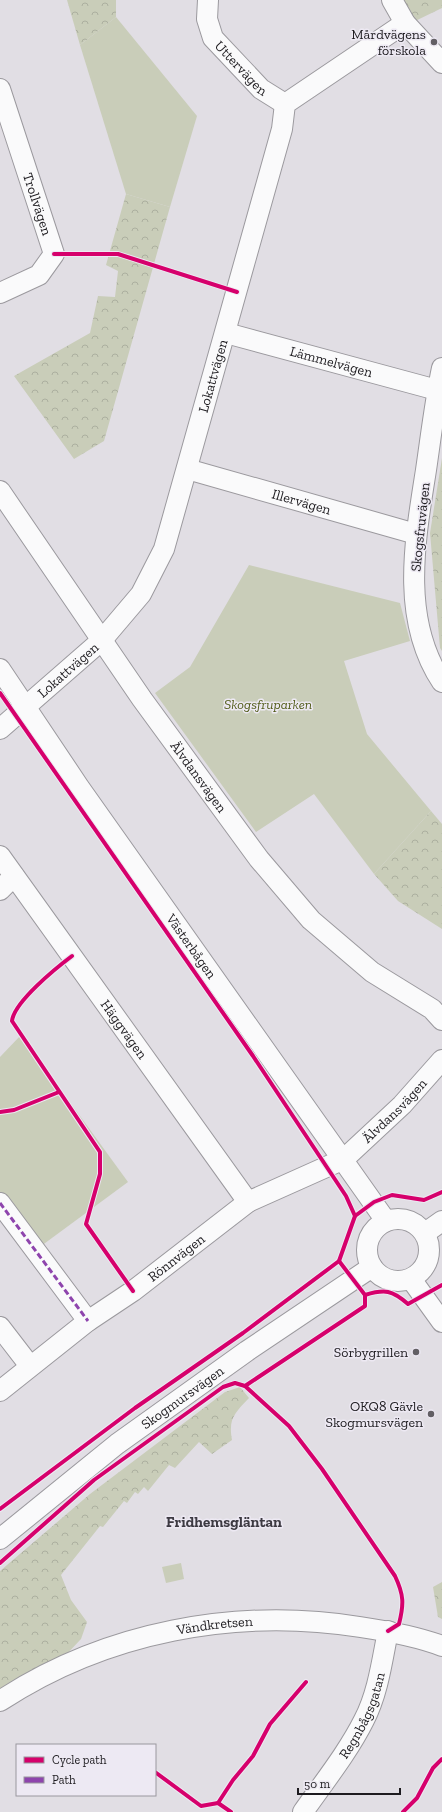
<svg xmlns="http://www.w3.org/2000/svg" width="442" height="1812" viewBox="0 0 442 1812" font-family="'Zilla Slab',serif">
	<style>
		.green { fill: #c9cdb9 }
		.forest { fill: url(#forest-crowns) }
		.lines { fill: none; stroke-linecap: round; stroke-linejoin: round }
		.minor-casing { stroke: #9b999e; stroke-width: 22 }
		.minor { stroke: #fafafb; stroke-width: 20 }
		.quiet { stroke: #8e44ad; stroke-width: 3; stroke-dasharray: 6 3; stroke-linecap: butt }
		.cycleway-casing { stroke: #ede9f3; stroke-width: 6 }
		.cycleway { stroke: #d6006c; stroke-width: 4 }
		.poi-dot { fill: #625f64; stroke: #ede9f3; stroke-width: 1.5 }
		.labels { text-anchor: middle; stroke-width: 3; stroke-linejoin: round; paint-order: stroke }
		.poi-label { font-size: 14px; fill: #1d1b1f; stroke: #ede9f3; text-anchor: end }
		.street-label { font-size: 14px; fill: #1d1b1f; stroke: #ede9f3 }
		.park-label { font-size: 14px; font-style: italic; fill: #525d1a; stroke: #ede9f3 }
		.neighbourhood-label { font-size: 15px; font-weight: bold; fill: #3d3a42; stroke: #ede9f3 }
	</style>
	<defs>
		<pattern id="forest-crowns" width="20" height="18" patternUnits="userSpaceOnUse"><rect width="20" height="18" fill="#c9cdb9"/><path d="M2 6a3 3 0 1 1 6 0M12 15a3 3 0 1 1 6 0" fill="none" stroke="#acaf9f"/></pattern>
	</defs>
	<rect width="100%" height="100%" fill="#e1dee4"/>
	<g class="green">
		<polygon points="116,17 197,116 170,207 126,194 80,45"/>
		<polygon points="249,565 400,603 410,641 344,661 367,734 431,811 374,874 314,794 256,832 155,693 190,667"/>
		<polygon points="21,1035 128,1182 37,1249 0,1201 0,1057"/>
		<polygon points="181,1563 184,1579 166,1583 162,1567"/>
	</g>
	<g class="forest">
		<polygon points="67,0 116,0 116,17 80,45"/>
		<polygon points="395,0 442,0 442,8 409,24"/>
		<polygon points="126,194 170,207 104,441 74,459 14,376 90,333 98,296 115,297 118,271 106,265"/>
		<polygon points="442,458 442,651 440,648 430,533"/>
		<polygon points="431,811 442,824 442,929 398,901 374,874"/>
		<path d="M240 1387 249 1398C235 1413 228 1418 232 1440L212 1454 199 1442 175 1468 169 1465 148 1491 144 1487 138 1494 135 1492 127 1503 124 1501 103 1527 100 1526 61 1575 71 1600 87 1622 81 1639 65 1656 0 1690V1571L90 1494 225 1392Z"/>
		<polygon points="442,1582 442,1619 438,1617 433,1587"/>
	</g>
	<g class="lines">
		<defs>
			<g id="minor">
				<path id="s1" d="M208 0 207 19 213 38 261 89 285 104"/>
				<polyline points="392,0 405,23 442,63"/>
				<path id="s2" d="M0 89 54 254 39 275 0 293"/>
				<path id="s3" d="M226 333 437 390"/>
				<path d="M442 368C435 401 431 436 426 470 415 540 400 619 442 682"/>
				<path id="s4" d="M187 469 416 534"/>
				<path id="s5" d="M0 491 142 699 259 859 311 920 372 972 432 1009 442 1020"/>
				<path id="s6" d="M0 669 79 787 386 1221"/>
				<path id="s7" d="M0 729 102 640 141 594 164 549 282 129 285 104 405 23"/>
				<path id="s8" d="M0 856 248 1202"/>
				<polyline points="0,890 14,876"/>
				<polyline points="0,1203 88,1321"/>
				<circle cx="398" cy="1250" r="31"/>
				<polyline points="425,1233 442,1221"/>
				<polyline points="411,1279 442,1322"/>
				<polyline points="0,1327 30,1366"/>
				<path id="s9" d="M0 1391 88 1321 133 1291 248 1202 344 1159 402 1105 442 1060"/>
				<path id="s10" d="M0 1539 117 1444 247 1351 372 1267"/>
				<path id="s11" d="M0 1701C105 1632 236 1607 360 1627 387 1631 416 1636 442 1646"/>
				<path id="s12" d="M303 1812C324 1782 348 1752 364 1720 378 1693 382 1661 388 1631"/>
			</g>
		</defs>
		<use href="#minor" class="minor-casing"/>
		<use href="#minor" class="minor"/>
		<polyline class="quiet" points="0,1203 88,1321"/>
		<defs>
			<g id="cycleway">
				<polyline points="54,254 118,254 237,292"/>
				<polyline points="0,693 253,1056 346,1196 355,1216"/>
				<path d="M72 956C56 968 14 1002 12 1021L100 1152V1174L86 1224 133 1291"/>
				<polyline points="0,1112 14,1110 59,1092"/>
				<path d="M339 1261 365 1295C385 1289 392 1290 408 1304L442 1285"/>
				<path d="M245 1386 289 1426 322 1469 395 1576C404 1595 404 1604 399 1624L388 1631"/>
				<polyline points="0,1509 135,1408 243,1333 339,1261 355,1216 374,1202 392,1195 424,1200 442,1192"/>
				<polyline points="0,1563 94,1480 223,1387 235,1383 245,1386 365,1306 365,1295"/>
				<polyline points="155,1772 201,1806 218,1803 231,1812"/>
				<polyline points="218,1803 233,1780 253,1756 270,1724 306,1682"/>
				<polyline points="403,1812 417,1798 433,1768 442,1759"/>
			</g>
		</defs>
		<use href="#cycleway" class="cycleway-casing"/>
		<use href="#cycleway" class="cycleway"/>
	</g>
	<g class="poi-dot">
		<circle cx="434" cy="42" r="4"/>
		<circle cx="416" cy="1352" r="4"/>
		<circle cx="431" cy="1414" r="4"/>
	</g>
	<g class="labels">
		<g class="poi-label">
			<text x="426" y="39">Mårdvägens<tspan x="426" dy="16">förskola</tspan></text>
			<text x="408" y="1357">Sörbygrillen</text>
			<text x="423" y="1411">OKQ8 Gävle<tspan x="423" dy="16">Skogmursvägen</tspan></text>
		</g>
		<g class="street-label">
			<text dy="5" stroke="none"><textPath href="#s1" startOffset="80">Uttervägen</textPath></text>
			<text dy="5" stroke="none"><textPath href="#s2" startOffset="121">Trollvägen</textPath></text>
			<text dy="5" stroke="none"><textPath href="#s3" startOffset="109">Lämmelvägen</textPath></text>
			<text dy="5" stroke="none"><textPath href="#s7" startOffset="426">Lokattvägen</textPath></text>
			<text dy="5" stroke="none"><textPath href="#s4" startOffset="119">Illervägen</textPath></text>
			<text transform="translate(420 527) rotate(-84)" y="5">Skogsfruvägen</text>
			<text dy="5" stroke="none"><textPath href="#s7" startOffset="90">Lokattvägen</textPath></text>
			<text dy="5" stroke="none"><textPath href="#s5" startOffset="348">Älvdansvägen</textPath></text>
			<text dy="5" stroke="none"><textPath href="#s6" startOffset="337">Västerbågen</textPath></text>
			<text dy="5" stroke="none"><textPath href="#s8" startOffset="213">Häggvägen</textPath></text>
			<text dy="5" stroke="none"><textPath href="#s9" startOffset="487">Älvdansvägen</textPath></text>
			<text dy="5" stroke="none"><textPath href="#s9" startOffset="221">Rönnvägen</textPath></text>
			<text dy="5" stroke="none"><textPath href="#s10" startOffset="231">Skogmursvägen</textPath></text>
			<text dy="5" stroke="none"><textPath href="#s11" startOffset="230">Vändkretsen</textPath></text>
			<text dy="5" stroke="none"><textPath href="#s12" startOffset="114">Regnbågsgatan</textPath></text>
		</g>
		<g class="park-label">
			<text x="268" y="709">Skogsfruparken</text>
		</g>
		<g class="neighbourhood-label">
			<text x="224" y="1527">Fridhemsgläntan</text>
		</g>
	</g>
	<rect x="16" y="1744" width="140" height="52" fill="#ede9f3" stroke="#9a979e"/>
	<rect x="24" y="1757" width="20" height="6" fill="#d6006c" stroke="#9a979e"/>
	<text x="52" y="1764" font-size="12" fill="#1d1b1f">Cycle path</text>
	<rect x="24" y="1777" width="20" height="6" fill="#8e44ad" stroke="#9a979e"/>
	<text x="52" y="1784" font-size="12" fill="#1d1b1f">Path</text>
	<path d="M298 1788v6h102v-6" fill="none" stroke="#1d1b1f" stroke-width="2"/>
	<text x="304" y="1788" font-size="12" fill="#1d1b1f" stroke="#ede9f3" stroke-width="3" paint-order="stroke">50 m</text>
</svg>
